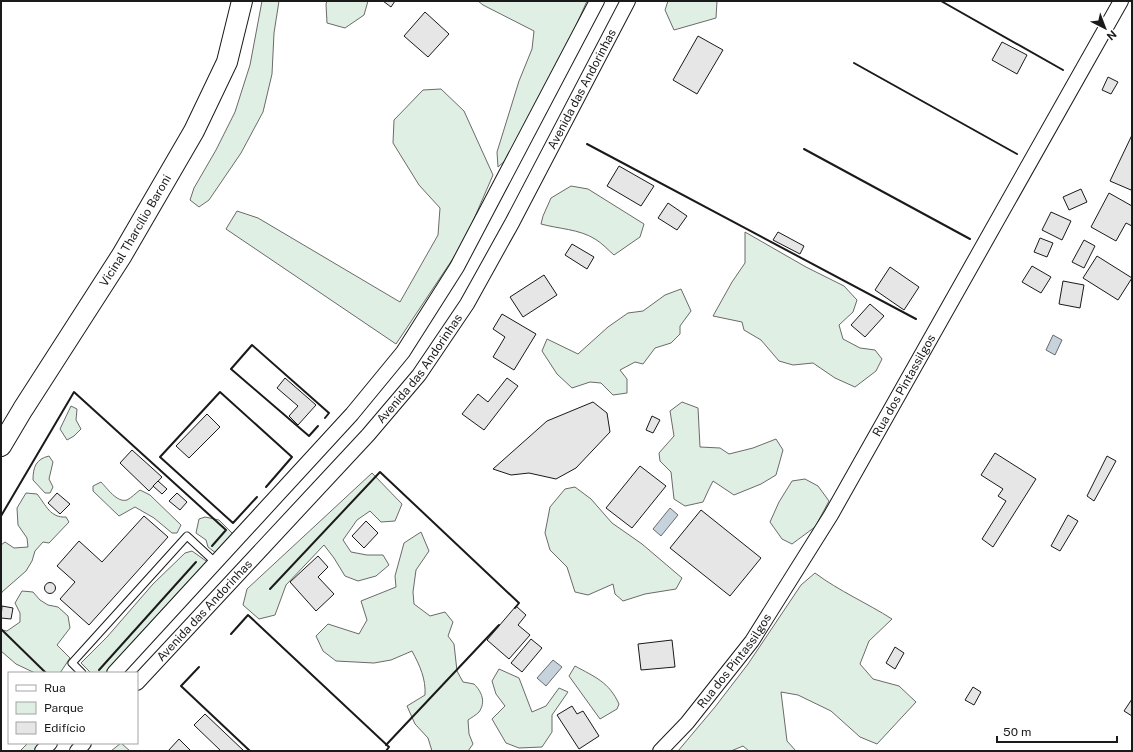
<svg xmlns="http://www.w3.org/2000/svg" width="1133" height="752" viewBox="0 0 1133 752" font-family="'Public Sans',sans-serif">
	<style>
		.green { fill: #e0efe3; stroke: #6a6a6a }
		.water { fill: #c6d2dc; stroke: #6a6a6a }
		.building { fill: #e6e6e6; stroke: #1a1a1a }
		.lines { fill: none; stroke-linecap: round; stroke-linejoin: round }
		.service-casing { stroke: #1a1a1a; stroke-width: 9 }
		.minor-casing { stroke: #1a1a1a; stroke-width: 16 }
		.secondary-casing { stroke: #1a1a1a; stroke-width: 22 }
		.service { stroke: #fff; stroke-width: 7 }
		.minor { stroke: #fff; stroke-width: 14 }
		.secondary { stroke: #fff; stroke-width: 20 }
		.wall { stroke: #1a1a1a; stroke-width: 2 }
		.labels { text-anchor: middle; stroke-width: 3; stroke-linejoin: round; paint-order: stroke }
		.street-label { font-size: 12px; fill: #1a1a1a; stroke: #fff }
	</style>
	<rect width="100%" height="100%" fill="#fff"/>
	<g class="green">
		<polygon points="262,1 279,1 274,33 272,74 263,112 241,153 209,200 199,207 190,200 194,188 216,150 235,112 250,65"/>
		<polygon points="327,1 368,1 364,15 345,28 327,23 326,4"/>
		<polygon points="478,1 587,1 569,41 507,159 498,167 497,152 519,81 532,49 534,31 483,5"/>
		<polygon points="668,1 717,1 716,18 674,30 665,10"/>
		<polygon points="441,89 464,111 493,175 464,242 396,344 226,229 237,211 258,218 400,302 438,235 440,208 419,185 393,143 394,120 423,90"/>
		<path d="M571 186 588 189 644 224 640 237 614 255C608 250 602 243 595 239 579 229 559 229 541 224L543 216 551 198Z"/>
		<polygon points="745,232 806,267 844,286 857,300 853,312 839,325 843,339 860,348 875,350 882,359 876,371 855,387 835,378 813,363 793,365 779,361 761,340 744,330 742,322 713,316 732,282 745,263"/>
		<polygon points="681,289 691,311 680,326 680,334 671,343 655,348 643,364 635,362 620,370 627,379 627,393 613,395 601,383 590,382 572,388 557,374 542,351 547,339 578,354 608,327 628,313 643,311 665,295"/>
		<polygon points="682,402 698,408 700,447 720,448 729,454 753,448 776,439 783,450 776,475 761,484 734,495 713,481 708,491 703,502 685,506 674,499 671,472 660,461 659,453 674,436 670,411"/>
		<polygon points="71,406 77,409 76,420 81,429 74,436 67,440 60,429"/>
		<path d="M49 456 53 462 49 479 53 487 50 493H45L33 480C33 467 36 459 49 456Z"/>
		<polygon points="372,473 402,504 395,521 381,522 370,511 357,520 343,540 351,552 367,555 383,555 389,565 376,576 358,581 345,576 334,558 324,545 286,585 275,615 259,619 243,605 247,589"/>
		<polygon points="805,479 818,486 829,501 815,527 792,544 782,539 770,522 779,502 792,481"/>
		<path d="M101 482C107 488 117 503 127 500 131 498 136 493 140 490L150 495 181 525 177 533H172L154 518 135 507 119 516 93 491V486Z"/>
		<polygon points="575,487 591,499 612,523 642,544 682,578 676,589 645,594 623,601 615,594 613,584 588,595 575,592 567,567 550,550 545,533 550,507 565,489"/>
		<path d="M26 493 37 494C46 505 50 518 66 517L69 522 49 543 43 542 35 551 32 561 26 571 2 592 1 595V545L5 542 14 548 28 547 27 538 18 525 17 508Z"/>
		<polygon points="205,517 219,520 233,534 217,554 208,547 206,540 196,533 199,519"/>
		<path d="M421 532 429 551 416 570 413 592 414 604 430 616 445 612 453 622 448 636 454 644 457 671 463 682 474 684C482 692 486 702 479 712 476 715 471 718 468 720L469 734 473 744 468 751H432L428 738 415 724 407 706 425 695C426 679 420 666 412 651L391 660 374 663 336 661 323 651 316 636 328 624 359 634 367 620 361 601 396 587 395 576 404 543Z"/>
		<polygon points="192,551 209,563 108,673 91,673 81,663 107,637 153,584 185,553"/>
		<path d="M815 573C839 591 867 603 892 619L869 641 860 664 873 679 899 686 916 702 877 744 860 737 831 711 798 695 781 692 787 741 796 751H749L743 746 731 751H678L715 707 748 664 801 585Z"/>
		<polygon points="22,591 33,592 40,600 48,605 58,607 68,616 70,628 57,645 70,658 60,673 35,673 16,664 1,651 1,630 7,631 20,622 20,613 15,603"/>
		<path d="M575 666C595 677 609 682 619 704L617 709 600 719 569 676Z"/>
		<polygon points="499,669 519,678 532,712 546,706 559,688 568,692 552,715 552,732 542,747 519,748 506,743 492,719 505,706 496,694 492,681"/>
		<polygon points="28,743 43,743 36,751 20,751"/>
		<polygon points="121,743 130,751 111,751"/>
	</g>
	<g class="water">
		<polygon points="1053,335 1062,340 1055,355 1046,350"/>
		<polygon points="670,508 678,515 661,536 653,529"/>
		<polygon points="553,660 562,667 546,686 537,678"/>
	</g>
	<g class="building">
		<polygon points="383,1 395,1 391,7"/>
		<polygon points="425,12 449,34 428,57 404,36"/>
		<polygon points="698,36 723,50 697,94 673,80"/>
		<polygon points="1002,42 1027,55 1017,74 992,60"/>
		<polygon points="1108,77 1118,82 1111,94 1102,90"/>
		<polygon points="1132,135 1132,187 1131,190 1110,181"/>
		<polygon points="619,166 654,186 641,206 607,186"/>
		<polygon points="1081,189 1087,202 1069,210 1063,197"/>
		<polygon points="1109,193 1132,206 1132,226 1126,223 1116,241 1091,227"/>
		<polygon points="668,203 687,216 677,230 658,218"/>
		<polygon points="1051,212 1071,221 1062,240 1042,230"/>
		<polygon points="778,232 804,246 800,254 773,240"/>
		<polygon points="1040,238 1053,243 1047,257 1034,252"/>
		<polygon points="1084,240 1095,246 1084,268 1072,262"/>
		<polygon points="572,244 594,257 587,269 565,255"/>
		<polygon points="1097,256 1132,278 1118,300 1083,278"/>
		<polygon points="1032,266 1051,277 1041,293 1022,282"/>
		<polygon points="890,267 919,287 904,310 875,290"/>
		<polygon points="544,275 557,295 523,317 510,297"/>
		<polygon points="1063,281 1084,285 1080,308 1059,304"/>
		<polygon points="870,304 884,316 865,337 851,325"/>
		<polygon points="502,314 536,334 514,370 493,357 505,337 493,329"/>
		<polygon points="285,378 316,405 298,425 289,416 298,406 277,388"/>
		<polygon points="507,378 518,386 484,430 462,414 478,394 488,402"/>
		<polygon points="593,402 607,413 610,432 576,468 556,479 529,473 511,475 493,469 547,421"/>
		<polygon points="207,414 220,427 189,458 176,446"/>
		<polygon points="652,416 660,420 653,433 646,430"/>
		<polygon points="132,450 162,477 149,491 120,463"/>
		<polygon points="995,453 1036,479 993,547 982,539 1006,501 998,496 1003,489 981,475"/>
		<polygon points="1107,456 1116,461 1094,501 1087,496"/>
		<polygon points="640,466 666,486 632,528 606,508"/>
		<polygon points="158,481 167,489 162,494 153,486"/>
		<polygon points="57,493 70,504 60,514 48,503"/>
		<polygon points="177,493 187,502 180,510 169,501"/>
		<polygon points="701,510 761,558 730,596 670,548"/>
		<polygon points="1068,515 1078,521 1060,551 1051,546"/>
		<polygon points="144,516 168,537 89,625 60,599 75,582 57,566 79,541 102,562"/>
		<polygon points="366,521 378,533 364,548 352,536"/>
		<polygon points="318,556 328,567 318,577 334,594 316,611 290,582"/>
		<circle cx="50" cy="588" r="5.5"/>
		<polygon points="2,606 13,608 11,619 1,618"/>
		<polygon points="516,606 526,615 518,625 530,635 509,659 487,640"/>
		<polygon points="531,639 542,648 522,672 511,663"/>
		<polygon points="672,640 675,667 641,670 638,644"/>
		<polygon points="895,647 904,653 895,669 886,663"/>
		<polygon points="973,687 981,692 974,705 965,700"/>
		<polygon points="1132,699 1132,716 1124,711"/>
		<polygon points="572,706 577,714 583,711 599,736 579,749 557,715"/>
		<polygon points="205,714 244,751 221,751 194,725"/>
		<polygon points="179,739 191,751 168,751"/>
	</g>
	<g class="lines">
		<defs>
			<polyline id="service" points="82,673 72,663 187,536 215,562"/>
			<g id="minor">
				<polyline points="114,673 352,414 403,352 457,267 597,1"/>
				<path id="s1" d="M137 683 368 435 419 375 467 304 512 223 628 1"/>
				<polyline points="42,751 50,743"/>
				<polyline points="77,751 84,743"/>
				<path id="s2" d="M660 751 687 723 752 641 831 515 1121 1"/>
			</g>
			<g id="secondary">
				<path id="s3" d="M1 446 23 409 122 255 194 131 227 62 242 1"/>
			</g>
		</defs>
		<use href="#service" class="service-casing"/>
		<use href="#minor" class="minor-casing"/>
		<use href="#secondary" class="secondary-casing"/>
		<use href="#service" class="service"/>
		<use href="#minor" class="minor"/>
		<use href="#secondary" class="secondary"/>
		<g class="wall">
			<polyline points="941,1 1063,70"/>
			<polyline points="854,63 1017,154"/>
			<polyline points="587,144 916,319"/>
			<polyline points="804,149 970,239"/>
			<polyline points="318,426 309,436 231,369 252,345 329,413 325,418"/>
			<polyline points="257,497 233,523 160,457 220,392 292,457 266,487"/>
			<polyline points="1,516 74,392 226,530 212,546"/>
			<polyline points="270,589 380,472 519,603 515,608"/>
			<polyline points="1,629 46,673"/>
			<polyline points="231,634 248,615 389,747 386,751"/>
			<polyline points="199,667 181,686 250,751"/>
			<polyline points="99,670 196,562"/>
			<polyline points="386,745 499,625"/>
		</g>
	</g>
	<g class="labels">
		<g class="street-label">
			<text dy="4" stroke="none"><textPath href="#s1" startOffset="747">Avenida das Andorinhas</textPath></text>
			<text dy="4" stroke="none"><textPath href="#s3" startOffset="254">Vicinal Tharcílio Baroni</textPath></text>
			<text dy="4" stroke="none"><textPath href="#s1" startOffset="423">Avenida das Andorinhas</textPath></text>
			<text dy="4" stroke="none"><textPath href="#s2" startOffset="441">Rua dos Pintassilgos</textPath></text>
			<text dy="4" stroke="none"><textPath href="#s1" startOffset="99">Avenida das Andorinhas</textPath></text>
			<text dy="4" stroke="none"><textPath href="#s2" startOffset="117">Rua dos Pintassilgos</textPath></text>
		</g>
	</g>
	<rect width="1133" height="752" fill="none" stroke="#1a1a1a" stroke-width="4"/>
	<rect x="8" y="672" width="130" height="72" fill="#ffffff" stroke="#a3a3a3"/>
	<rect x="16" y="685" width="20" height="6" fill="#ffffff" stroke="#a3a3a3"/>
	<text x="44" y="692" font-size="12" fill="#1a1a1a">Rua</text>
	<rect x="16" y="702" width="20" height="12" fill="#e0efe3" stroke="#a3a3a3"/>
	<text x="44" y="712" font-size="12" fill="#1a1a1a">Parque</text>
	<rect x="16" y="722" width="20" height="12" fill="#e6e6e6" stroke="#a3a3a3"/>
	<text x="44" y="732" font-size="12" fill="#1a1a1a">Edifício</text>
	<g transform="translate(1105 28) rotate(138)" stroke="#ffffff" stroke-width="3" paint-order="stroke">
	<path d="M0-3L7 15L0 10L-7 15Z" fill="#1a1a1a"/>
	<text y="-6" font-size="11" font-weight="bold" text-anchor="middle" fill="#1a1a1a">N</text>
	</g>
	<path d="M997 736v6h120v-6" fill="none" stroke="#1a1a1a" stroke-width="2"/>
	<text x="1003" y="736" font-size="12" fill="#1a1a1a" stroke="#ffffff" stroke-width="3" paint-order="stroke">50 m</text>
</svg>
